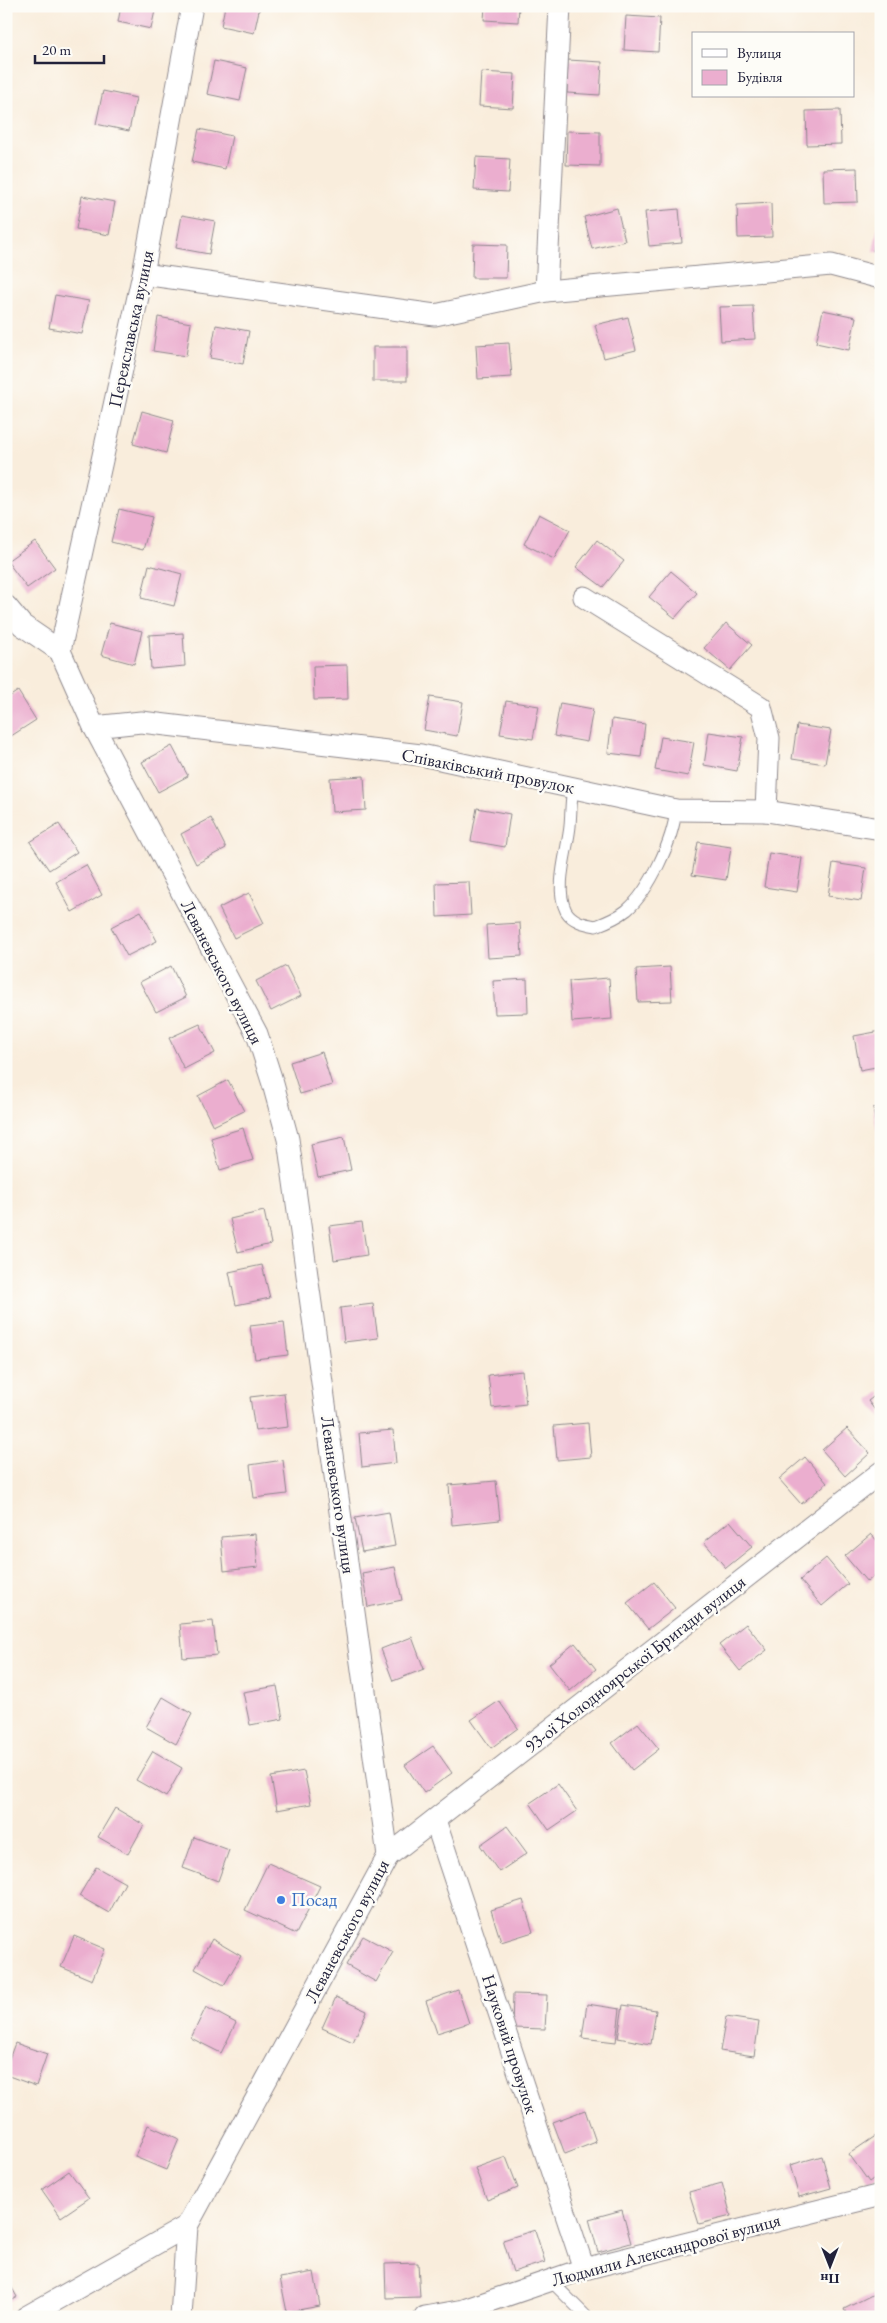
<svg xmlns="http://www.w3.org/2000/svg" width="887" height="2323" viewBox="0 0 887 2323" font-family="'EB Garamond',serif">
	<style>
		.building { fill: #ebaecf }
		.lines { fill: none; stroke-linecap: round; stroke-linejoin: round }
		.service-casing { stroke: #8e888c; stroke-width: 13 }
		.minor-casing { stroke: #8e888c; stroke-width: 23 }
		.service { stroke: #fff; stroke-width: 11 }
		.minor { stroke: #fff; stroke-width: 21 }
		.shop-dot { fill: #3f7fe0; stroke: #fdfcf7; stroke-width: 2 }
		.labels { text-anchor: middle; stroke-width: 5; stroke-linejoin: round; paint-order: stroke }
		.street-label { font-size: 18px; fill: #22223b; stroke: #fdfcf7 }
		.shop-label { font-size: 18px; fill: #366cbe; stroke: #fdfcf7; text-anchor: start }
	</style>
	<rect width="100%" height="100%" fill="#fdfcf7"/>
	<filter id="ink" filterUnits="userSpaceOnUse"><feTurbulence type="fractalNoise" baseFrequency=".02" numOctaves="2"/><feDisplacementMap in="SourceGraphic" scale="10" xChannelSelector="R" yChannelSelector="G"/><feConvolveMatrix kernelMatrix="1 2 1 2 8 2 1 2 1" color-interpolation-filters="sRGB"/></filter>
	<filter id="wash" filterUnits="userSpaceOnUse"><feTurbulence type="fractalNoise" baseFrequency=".0096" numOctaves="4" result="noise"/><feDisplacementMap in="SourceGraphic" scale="20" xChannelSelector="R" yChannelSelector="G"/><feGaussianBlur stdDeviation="1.12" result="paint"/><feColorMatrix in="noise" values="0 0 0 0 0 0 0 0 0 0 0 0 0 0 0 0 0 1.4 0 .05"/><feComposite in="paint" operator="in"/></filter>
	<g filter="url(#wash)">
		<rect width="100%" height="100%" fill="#f9eddc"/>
		<g id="blocks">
			<g class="building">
				<polygon points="121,6 156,6 151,29 118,22"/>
				<polygon points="225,6 260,6 254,33 221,26"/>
				<polygon points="485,6 519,6 518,22 484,20"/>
				<polygon points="626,16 660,18 658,52 624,50"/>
				<polygon points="568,60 602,62 600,95 567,93"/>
				<polygon points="214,61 247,68 240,101 207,94"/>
				<polygon points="481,72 515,74 513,108 479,106"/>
				<polygon points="103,91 136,98 129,131 96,124"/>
				<polygon points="840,110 841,144 807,145 806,111"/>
				<polygon points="199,129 232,136 225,169 192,162"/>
				<polygon points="567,131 600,132 600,166 566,165"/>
				<polygon points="476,157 510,159 508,192 474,190"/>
				<polygon points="857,168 858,202 824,203 823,169"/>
				<polygon points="82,196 115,202 109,235 76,229"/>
				<polygon points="771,203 772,237 738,238 737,205"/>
				<polygon points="617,208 625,241 592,249 584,217"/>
				<polygon points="679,209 682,243 649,246 645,212"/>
				<polygon points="182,215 215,221 209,254 176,248"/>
				<polygon points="880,217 881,217 881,253 873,251"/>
				<polygon points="473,244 507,245 506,278 472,278"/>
				<polygon points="55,295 89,301 82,334 49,328"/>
				<polygon points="753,306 755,339 721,341 719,307"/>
				<polygon points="823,310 856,317 849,350 816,343"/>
				<polygon points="158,317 191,323 186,356 153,351"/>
				<polygon points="628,317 636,350 604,358 595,325"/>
				<polygon points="216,325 249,331 243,364 210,358"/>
				<polygon points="509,343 512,377 478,379 476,345"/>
				<rect x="373" y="347" width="34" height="34"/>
				<polygon points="142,411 174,420 166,453 133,444"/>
				<polygon points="119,509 152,517 143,550 111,542"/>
				<polygon points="539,514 570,530 554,559 524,544"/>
				<polygon points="597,540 624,561 603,587 576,567"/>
				<polygon points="35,541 55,568 27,588 7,561"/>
				<polygon points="149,565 182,574 174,606 141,598"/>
				<polygon points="671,571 697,593 675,618 649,597"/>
				<polygon points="110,623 142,631 134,664 101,655"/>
				<polygon points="726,623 752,645 730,670 704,648"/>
				<polygon points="183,633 185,666 151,669 149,635"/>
				<polygon points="347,665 348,699 314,700 313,666"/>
				<polygon points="18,691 36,720 8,738 6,699"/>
				<polygon points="430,697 463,702 457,736 424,730"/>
				<polygon points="506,701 539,706 533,739 500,734"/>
				<polygon points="560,703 593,709 587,742 554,736"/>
				<polygon points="612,719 645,724 641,757 608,753"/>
				<polygon points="797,725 831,730 825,764 792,759"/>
				<polygon points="709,732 743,737 737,771 704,765"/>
				<polygon points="661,737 694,742 688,776 655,770"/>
				<polygon points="172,746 188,776 158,792 142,762"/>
				<polygon points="364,776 366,810 332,812 330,778"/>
				<polygon points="477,808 510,814 505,847 471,841"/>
				<polygon points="211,818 226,848 196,864 181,834"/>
				<polygon points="59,824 77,852 49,870 30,842"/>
				<polygon points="698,842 731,847 726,880 692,875"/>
				<polygon points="769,853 802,858 797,892 764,887"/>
				<polygon points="833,863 866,868 861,901 828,896"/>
				<polygon points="86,865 102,895 72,912 56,882"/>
				<polygon points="469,882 471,915 437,917 436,883"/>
				<polygon points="249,893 264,923 234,938 219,908"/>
				<polygon points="141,911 157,941 127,956 111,927"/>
				<polygon points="520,923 522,956 488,958 486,925"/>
				<polygon points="171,966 186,997 156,1012 140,982"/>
				<polygon points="286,966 301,996 271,1011 256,981"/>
				<polygon points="670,967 672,1001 638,1002 636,969"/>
				<polygon points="609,978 612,1019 572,1022 569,981"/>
				<polygon points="527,979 528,1013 495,1014 493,981"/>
				<polygon points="200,1024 215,1053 184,1069 169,1038"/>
				<polygon points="881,1031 881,1066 860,1070 854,1036"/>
				<polygon points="322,1052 332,1085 300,1094 290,1062"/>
				<polygon points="228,1080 244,1111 213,1126 198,1096"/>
				<polygon points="881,1106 881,1141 879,1141 873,1108"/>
				<polygon points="243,1128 253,1160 220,1170 211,1138"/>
				<polygon points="344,1137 351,1170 318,1177 311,1144"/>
				<polygon points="264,1211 271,1244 238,1252 230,1219"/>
				<polygon points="362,1222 367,1255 334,1260 329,1226"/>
				<polygon points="262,1265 270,1298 236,1305 229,1272"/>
				<polygon points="373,1304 378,1338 344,1342 340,1308"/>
				<polygon points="284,1322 288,1355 255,1359 250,1326"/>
				<polygon points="522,1371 526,1404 492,1408 488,1375"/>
				<polygon points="881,1391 881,1418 868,1401"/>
				<polygon points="284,1393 288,1427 255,1431 250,1397"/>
				<polygon points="588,1423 591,1457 557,1460 554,1426"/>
				<polygon points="847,1428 870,1453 845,1476 822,1450"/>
				<polygon points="393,1430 396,1463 362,1467 359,1433"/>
				<polygon points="805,1457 827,1483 801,1504 779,1479"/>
				<polygon points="283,1460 287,1494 254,1498 250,1465"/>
				<polygon points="496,1481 500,1520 452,1525 449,1485"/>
				<polygon points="389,1512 395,1546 362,1552 355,1518"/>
				<polygon points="730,1521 752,1547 726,1568 704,1542"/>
				<polygon points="255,1534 258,1567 224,1571 221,1537"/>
				<polygon points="871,1534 881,1545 881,1570 867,1582 845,1556"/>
				<polygon points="826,1558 848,1584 822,1606 800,1580"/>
				<polygon points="395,1567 402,1600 368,1607 362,1573"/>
				<polygon points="654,1582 675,1608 648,1629 627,1603"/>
				<polygon points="213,1621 217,1655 183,1658 180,1624"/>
				<polygon points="746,1624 767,1650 740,1671 719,1645"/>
				<polygon points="412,1637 424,1669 393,1681 381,1649"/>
				<polygon points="575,1643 596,1669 570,1691 549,1664"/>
				<polygon points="277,1686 283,1719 250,1725 243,1692"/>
				<polygon points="163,1697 192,1714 176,1744 146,1727"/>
				<polygon points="499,1701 518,1728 491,1748 471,1720"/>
				<polygon points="638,1723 659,1749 632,1770 612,1743"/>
				<polygon points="433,1746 452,1773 424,1793 405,1765"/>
				<polygon points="153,1751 182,1768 166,1797 136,1780"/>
				<polygon points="304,1771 311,1804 277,1810 271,1777"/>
				<polygon points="558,1784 577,1811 549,1830 530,1803"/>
				<polygon points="115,1808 144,1825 128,1854 98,1837"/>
				<polygon points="507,1826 527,1853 499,1872 480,1845"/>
				<polygon points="194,1837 229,1850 218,1881 183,1868"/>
				<polygon points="268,1863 320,1886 296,1934 245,1910"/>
				<polygon points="96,1867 125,1883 109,1913 79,1896"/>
				<polygon points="523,1900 533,1932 501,1942 491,1910"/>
				<polygon points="74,1936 105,1949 92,1980 61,1967"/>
				<polygon points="363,1936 393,1952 376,1982 346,1965"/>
				<polygon points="212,1939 241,1956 224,1985 195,1969"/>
				<polygon points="458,1990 469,2023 437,2033 426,2001"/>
				<polygon points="513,1994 547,1995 545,2029 512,2028"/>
				<polygon points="336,1997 367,2011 353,2042 322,2028"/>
				<polygon points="587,2004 620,2009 616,2042 582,2038"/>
				<polygon points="623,2005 656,2010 651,2044 618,2038"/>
				<polygon points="206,2007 236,2023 221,2053 191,2038"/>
				<polygon points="726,2017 759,2022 754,2056 720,2051"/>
				<polygon points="15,2043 47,2054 36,2086 6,2075 6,2067"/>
				<polygon points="585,2110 596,2142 565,2154 553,2122"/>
				<polygon points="148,2125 179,2139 166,2170 135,2157"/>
				<polygon points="877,2135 881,2141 881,2173 869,2182 849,2154"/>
				<polygon points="822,2156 831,2188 799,2197 790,2165"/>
				<polygon points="506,2157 518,2188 487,2200 475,2168"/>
				<polygon points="69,2171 89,2198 61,2217 42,2190"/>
				<polygon points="722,2183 731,2216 699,2224 689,2192"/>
				<polygon points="622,2210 631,2243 598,2252 589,2219"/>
				<polygon points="535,2230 545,2262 513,2272 503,2240"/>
				<polygon points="418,2263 420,2297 386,2298 385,2264"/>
				<polygon points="314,2272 320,2306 287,2312 280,2278"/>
				<polygon points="6,2277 17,2297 6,2303"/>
				<polygon points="874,2294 881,2308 881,2317 848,2317 844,2309"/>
			</g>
		</g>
	</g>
	<g filter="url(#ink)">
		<use href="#blocks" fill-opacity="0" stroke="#8e888c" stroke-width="1"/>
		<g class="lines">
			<defs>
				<g id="service">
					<path d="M573 786C571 800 571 812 570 826 568 849 554 888 566 911 573 922 585 924 596 926 607 922 618 917 627 910 650 890 673 840 676 810"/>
					<polyline points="550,2280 587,2317"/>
				</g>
				<g id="minor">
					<polyline points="143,274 435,315 546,291 831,265 881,278"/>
					<polyline points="546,291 560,6"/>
					<polyline points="584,597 761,707 769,738 766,811"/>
					<polyline points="6,606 22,625 60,651 94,727 257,1034 273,1084 288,1139 388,1856 187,2226 26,2317"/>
					<polyline points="60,651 143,274 192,6"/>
					<polyline points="94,727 141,722 421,755 676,810 766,811 881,829"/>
					<polyline points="435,1820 584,2269"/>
					<polyline points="388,1856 881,1472"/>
					<polyline points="181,2317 187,2226"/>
					<polyline points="425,2317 464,2310 584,2269 881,2195"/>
				</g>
			</defs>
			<use href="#service" class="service-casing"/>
			<use href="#minor" class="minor-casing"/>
			<use href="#service" class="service"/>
			<use href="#minor" class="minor"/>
		</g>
	</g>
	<circle class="shop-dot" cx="281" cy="1900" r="5"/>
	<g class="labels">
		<g class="street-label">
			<text transform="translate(131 329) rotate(-78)" y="6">Переяславська вулиця</text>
			<text transform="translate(488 771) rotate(11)" y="6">Співаківський провулок</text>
			<text transform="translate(222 972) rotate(63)" y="6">Леваневського вулиця</text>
			<text transform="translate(338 1495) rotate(82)" y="6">Леваневського вулиця</text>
			<text transform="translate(635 1664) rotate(-38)" y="6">93-ої Холодноярської Бригади вулиця</text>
			<text transform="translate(347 1931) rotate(-62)" y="6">Леваневського вулиця</text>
			<text transform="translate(510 2044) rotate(72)" y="6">Науковий провулок</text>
			<text transform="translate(666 2250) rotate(-15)" y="6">Людмили Александрової вулиця</text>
		</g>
		<g class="shop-label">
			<text x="291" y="1906">Посад</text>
		</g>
	</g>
	<rect width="887" height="2323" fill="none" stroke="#fdfcf7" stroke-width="25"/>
	<rect x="692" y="32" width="162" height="65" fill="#fdfcf7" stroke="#a5a5ac"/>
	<rect x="702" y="49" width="25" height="8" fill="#ffffff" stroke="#a5a5ac"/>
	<text x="737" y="58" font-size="15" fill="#22223b">Вулиця</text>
	<rect x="702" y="70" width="25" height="15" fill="#ebaecf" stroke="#a5a5ac"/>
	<text x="737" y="82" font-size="15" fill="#22223b">Будівля</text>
	<g transform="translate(830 2266) rotate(180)" stroke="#fdfcf7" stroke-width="4" paint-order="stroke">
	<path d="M0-4L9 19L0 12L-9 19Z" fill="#22223b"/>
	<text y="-8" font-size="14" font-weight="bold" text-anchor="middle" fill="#22223b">Пн</text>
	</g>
	<path d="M35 55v8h69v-8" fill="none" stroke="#22223b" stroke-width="2.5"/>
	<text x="42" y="55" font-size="15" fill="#22223b" stroke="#fdfcf7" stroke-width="4" paint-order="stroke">20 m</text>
</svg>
